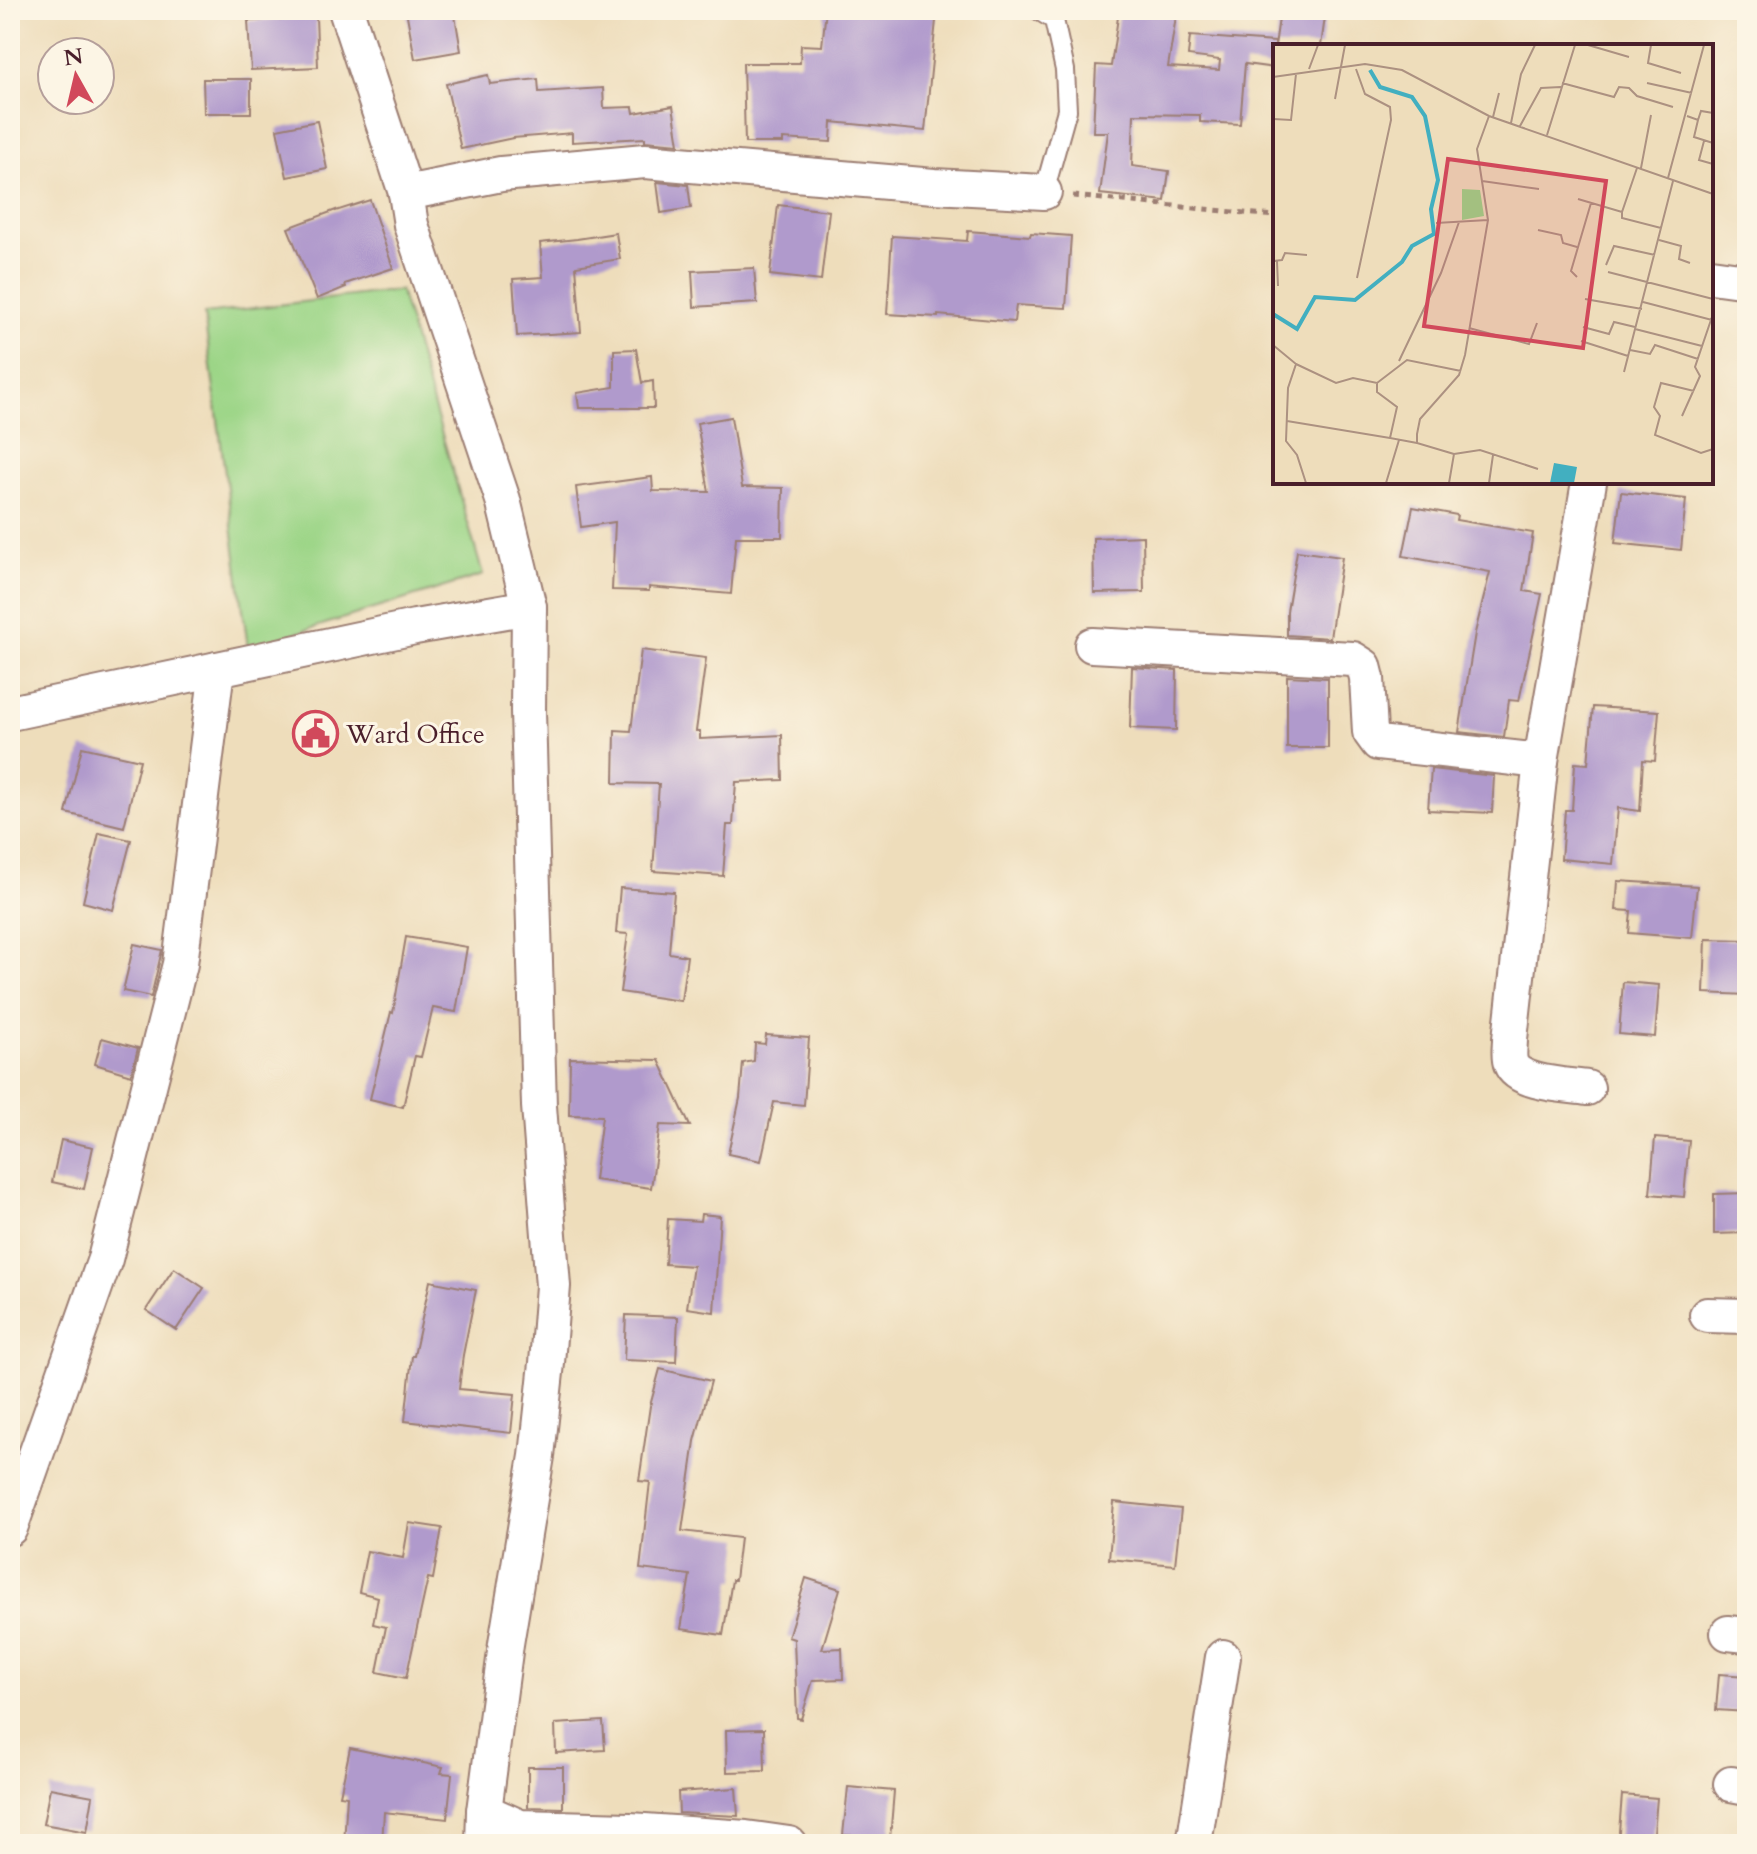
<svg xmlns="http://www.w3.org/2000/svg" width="1757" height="1854" viewBox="0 0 1757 1854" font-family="Cardo,serif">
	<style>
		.green { fill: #9cd587; stroke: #737a59; stroke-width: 2 }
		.building { fill: #b09acc }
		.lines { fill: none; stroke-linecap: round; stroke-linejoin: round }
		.lane-casing { stroke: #9c7e73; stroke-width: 22 }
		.street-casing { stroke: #9c7e73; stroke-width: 38 }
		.path { stroke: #9c7e73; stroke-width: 5; stroke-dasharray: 6 6; stroke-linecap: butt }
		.lane { stroke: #fff; stroke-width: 18 }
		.street { stroke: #fff; stroke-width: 34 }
		.labels { text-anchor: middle; stroke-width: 6; stroke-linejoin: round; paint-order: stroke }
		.poi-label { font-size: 26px; fill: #4a1f2b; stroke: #fcf5e5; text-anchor: start }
		.inset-river { fill: none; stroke: #42afc0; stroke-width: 4 }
		.inset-road { fill: none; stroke: #ac9181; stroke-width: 2 }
		.view { fill: #d1495b; fill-opacity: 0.15; stroke: #d1495b; stroke-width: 4 }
		.inset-edge { fill: none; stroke: #4a1f2b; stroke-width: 4 }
	</style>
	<rect width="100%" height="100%" fill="#fcf5e5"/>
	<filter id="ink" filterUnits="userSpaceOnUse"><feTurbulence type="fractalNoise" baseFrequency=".0125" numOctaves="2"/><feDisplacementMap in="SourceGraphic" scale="16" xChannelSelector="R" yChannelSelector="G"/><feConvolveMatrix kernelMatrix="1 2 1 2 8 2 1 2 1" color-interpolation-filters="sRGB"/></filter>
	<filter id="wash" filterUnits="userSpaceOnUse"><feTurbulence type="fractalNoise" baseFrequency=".006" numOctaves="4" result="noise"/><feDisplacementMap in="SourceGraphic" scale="32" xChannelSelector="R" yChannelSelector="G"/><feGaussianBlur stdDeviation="1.8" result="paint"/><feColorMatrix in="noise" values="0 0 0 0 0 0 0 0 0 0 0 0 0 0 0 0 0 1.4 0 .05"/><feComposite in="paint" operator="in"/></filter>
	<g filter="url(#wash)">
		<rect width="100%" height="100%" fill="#edb"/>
		<polygon class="green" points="400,290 483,575 248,648 204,314"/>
		<g id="blocks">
			<g class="building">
				<polygon points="406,10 454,10 461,51 415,59"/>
				<polygon points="826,10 937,10 925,131 832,122 831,142 783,139 783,143 745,143 743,63 800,63 801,45 822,46"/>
				<polygon points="1119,10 1177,10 1168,67 1219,70 1220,60 1188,56 1190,36 1275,42 1275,68 1245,64 1240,124 1200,122 1200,115 1134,114 1132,166 1169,171 1165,201 1100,194 1108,132 1093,132 1096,65 1111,66"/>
				<polygon points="1280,11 1325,17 1321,46 1275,46"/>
				<polygon points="316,17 318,67 251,70 248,21"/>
				<polygon points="488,75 490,84 538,79 539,92 603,88 604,108 633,107 634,113 673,106 679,144 645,141 645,138 572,142 572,133 513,138 461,149 446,84"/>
				<polygon points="203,79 251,79 251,113 204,113"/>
				<polygon points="317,121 327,169 287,177 277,129"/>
				<polygon points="657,182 688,185 691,208 661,213"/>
				<polygon points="370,200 393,268 345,284 346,287 317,299 288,228 336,210 336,211"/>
				<polygon points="778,205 829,211 821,281 770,275"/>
				<polygon points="968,231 1030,236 1031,233 1071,236 1066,308 1016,305 1014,322 938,315 938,317 887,314 892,236 967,241"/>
				<polygon points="616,233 620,259 576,266 581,332 517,336 513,279 543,277 540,243 577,239"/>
				<polygon points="754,268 757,303 694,307 692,271"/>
				<polygon points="636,349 642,383 653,381 654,408 579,408 577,393 614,387 614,350"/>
				<polygon points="731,417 742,487 783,488 782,537 736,537 731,594 649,587 649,591 612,590 615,522 581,527 576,487 652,477 653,491 709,492 697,423"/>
				<polygon points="1621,492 1686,499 1681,550 1615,543"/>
				<polygon points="1413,507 1457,515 1456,520 1533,533 1524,591 1542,594 1519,701 1509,700 1504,737 1459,732 1475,633 1490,572 1403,556"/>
				<polygon points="1143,536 1144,592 1094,593 1093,538"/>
				<polygon points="1297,551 1342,557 1330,638 1287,635 1287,611"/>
				<polygon points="641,650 706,658 696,731 700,731 700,739 782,735 783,780 736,782 733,825 727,825 723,876 653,871 659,784 614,783 615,730 631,731"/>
				<polygon points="1132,667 1177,670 1176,730 1130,728"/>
				<polygon points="1287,676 1328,678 1328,748 1287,748"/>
				<polygon points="1593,707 1659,711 1655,761 1643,760 1640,811 1618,808 1613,864 1561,859 1565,810 1572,810 1575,763 1588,764"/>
				<polygon points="82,747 140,760 124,827 66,813"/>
				<polygon points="1431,769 1494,776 1492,813 1428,810"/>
				<polygon points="99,833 131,840 113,910 83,902"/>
				<polygon points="1618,881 1697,886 1692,938 1629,933 1631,911 1616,910"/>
				<polygon points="620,888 674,892 669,953 687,956 681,1001 620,992 628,934 616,933"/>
				<polygon points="406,937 467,947 456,1012 433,1008 421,1057 415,1056 403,1107 370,1099 391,1012 393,1013"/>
				<polygon points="1706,939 1747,940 1747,995 1704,993"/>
				<polygon points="134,944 162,950 151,997 123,991"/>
				<polygon points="1623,982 1659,985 1655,1037 1619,1034"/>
				<polygon points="766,1035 809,1038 804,1105 774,1102 761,1161 728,1154 740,1098 743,1063 754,1061 755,1043 765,1044"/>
				<polygon points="102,1038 138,1048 131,1075 95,1064"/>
				<polygon points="570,1058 659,1060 690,1126 660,1125 651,1188 594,1180 602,1116 569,1115"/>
				<polygon points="1655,1138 1689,1141 1684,1197 1650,1194"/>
				<polygon points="61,1140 93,1147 84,1189 52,1182"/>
				<polygon points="1747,1193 1747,1233 1714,1234 1714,1194"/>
				<polygon points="701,1214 720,1216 714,1312 687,1308 693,1266 665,1264 668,1219 700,1221"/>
				<polygon points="174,1268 204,1288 176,1330 146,1310"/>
				<polygon points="430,1281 476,1290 463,1355 459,1389 515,1394 511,1433 405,1421 412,1356 414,1356"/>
				<polygon points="626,1315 678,1317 676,1362 624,1360"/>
				<polygon points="660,1369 711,1381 695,1441 682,1531 740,1538 735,1580 732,1580 723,1635 681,1629 690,1575 640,1569 650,1482 639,1481 650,1406"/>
				<polygon points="1114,1502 1181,1509 1175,1565 1109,1559"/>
				<polygon points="409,1523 442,1528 433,1579 428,1578 406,1678 377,1672 386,1627 373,1624 378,1597 359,1592 367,1551 403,1558"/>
				<polygon points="806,1578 840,1589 822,1649 842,1648 843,1679 813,1680 801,1719 797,1718 794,1639 788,1637"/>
				<polygon points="1719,1674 1747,1676 1747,1712 1716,1710"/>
				<polygon points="603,1721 605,1750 556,1753 555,1724"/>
				<polygon points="764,1729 765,1771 727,1772 726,1730"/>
				<polygon points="350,1748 443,1767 441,1773 452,1774 447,1819 384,1812 382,1844 344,1844 347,1796 340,1795"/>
				<polygon points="528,1767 563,1767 563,1808 528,1807"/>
				<polygon points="848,1787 894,1791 890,1839 843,1835"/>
				<polygon points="50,1788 93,1796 87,1832 43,1824"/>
				<polygon points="736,1788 738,1816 679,1813 678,1792"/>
				<polygon points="1622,1795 1657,1798 1653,1844 1618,1844"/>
			</g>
		</g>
	</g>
	<g filter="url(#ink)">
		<use href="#blocks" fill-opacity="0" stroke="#9c7e73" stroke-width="2"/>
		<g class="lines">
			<defs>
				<polyline id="lane" points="1038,10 1054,20 1065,70 1067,110 1044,192"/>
				<g id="street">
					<polyline points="346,10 406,193 411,225 503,500 529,607 528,711 539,1106 553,1286 547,1363 537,1456 506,1644 484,1811 483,1844"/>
					<polyline points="406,193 501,174 645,161 934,186 1044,192"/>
					<polyline points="1711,276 1747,281"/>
					<polyline points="1092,645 1353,659 1364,666 1367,678 1370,732 1378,743 1541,761"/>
					<polyline points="10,713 415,627 529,607"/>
					<path d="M1587 1088C1568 1085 1518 1084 1511 1064 1508 1057 1510 1047 1510 1039L1541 761 1589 482"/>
					<polyline points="1707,1315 1747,1316"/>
					<polyline points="10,1528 105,1259 180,964 217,669"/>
					<polyline points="1728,1633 1747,1635"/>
					<polyline points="1731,1784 1747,1787"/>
					<polyline points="484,1811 520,1827 630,1830 746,1838 789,1844"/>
					<polyline points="1194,1844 1223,1657"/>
				</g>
			</defs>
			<use href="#lane" class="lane-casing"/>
			<use href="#street" class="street-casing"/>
			<polyline class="path" points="1073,196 1275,216"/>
			<use href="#lane" class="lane"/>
			<use href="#street" class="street"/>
		</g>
	</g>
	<defs>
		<symbol id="civic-ring" viewBox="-11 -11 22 22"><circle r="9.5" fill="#fcf5e5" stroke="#d1495b" stroke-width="1.5"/><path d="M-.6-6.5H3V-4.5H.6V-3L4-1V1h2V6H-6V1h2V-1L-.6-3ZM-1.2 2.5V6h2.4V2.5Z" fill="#d1495b"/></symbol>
	</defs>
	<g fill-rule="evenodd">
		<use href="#civic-ring" x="290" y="708" width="51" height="51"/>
	</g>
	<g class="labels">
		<g class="poi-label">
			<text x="346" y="743">Ward Office</text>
		</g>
	</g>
	<g transform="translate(1273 44)">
		<rect width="440" height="440" fill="#edb"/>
		<path d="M189 145 207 146 211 172 189 176Z" fill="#9cd587"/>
		<path d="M281 419 304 423 301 439H277Z" fill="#42afc0"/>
		<path class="inset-river" d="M0 270 24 285 42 253 82 256 129 218 139 202 161 190 158 165 165 136 152 72 139 53 107 43 97 26"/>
		<path class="inset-road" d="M315 1 356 13M378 1 375 19 408 29M36 25 45 1M83 25 92 50 117 63 118 76 84 234M0 33 92 20 129 26 216 72 440 150M289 39 341 53 346 43 356 44 364 52 400 63M374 39 419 49M62 55 72 1M414 72 425 76 428 67 440 69M220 73 226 49M0 75 18 76 23 30M425 76 421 93 440 99M238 79 248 30 262 1M247 82 268 44 288 43M274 91 302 1M431 97 426 116 440 120M368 124 378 71M395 134 431 1M209 137 266 145M305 155 349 168 364 124M349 168V174L388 184M163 179 215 176M265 186 288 191 290 199 304 203M386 196 408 202 406 215 417 219M0 217 9 216 12 209 34 211M4 217 5 242M333 221 341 202 382 211M335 228 440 255M304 233 298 227 318 159M312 255 369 265M370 258 439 276M310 283 336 290 341 278 362 283M196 284 256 300 264 279M362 285 429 302M308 297 355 312M0 301 23 320 15 344 13 397 24 411 33 439M357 306 377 310 382 301 425 315M126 317 168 229 186 178M23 320 63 339 80 334 104 339 134 316 188 327M351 328 400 137M104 339V348L124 363 117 394 144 399M421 347 388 339 381 363 387 372 382 391 428 409 440 405M409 372 427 332 422 323 440 270M14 377 117 394M181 410 207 406 265 425M113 439 126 396M176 439 181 410 144 399V390L147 375 186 331 192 311 215 176 204 105 216 72M216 439 220 411"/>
		<path class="view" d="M175 115 333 137 310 304 151 282Z"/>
		<rect width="440" height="440" class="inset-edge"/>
	</g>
	<rect width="1757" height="1854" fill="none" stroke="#fcf5e5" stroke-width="40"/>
	<g transform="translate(76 76) rotate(352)"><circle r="38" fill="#fcf5e5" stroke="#b59f9b" stroke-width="2"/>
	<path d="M0-6L14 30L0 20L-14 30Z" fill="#d1495b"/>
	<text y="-12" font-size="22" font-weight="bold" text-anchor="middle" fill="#4a1f2b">N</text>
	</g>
</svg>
